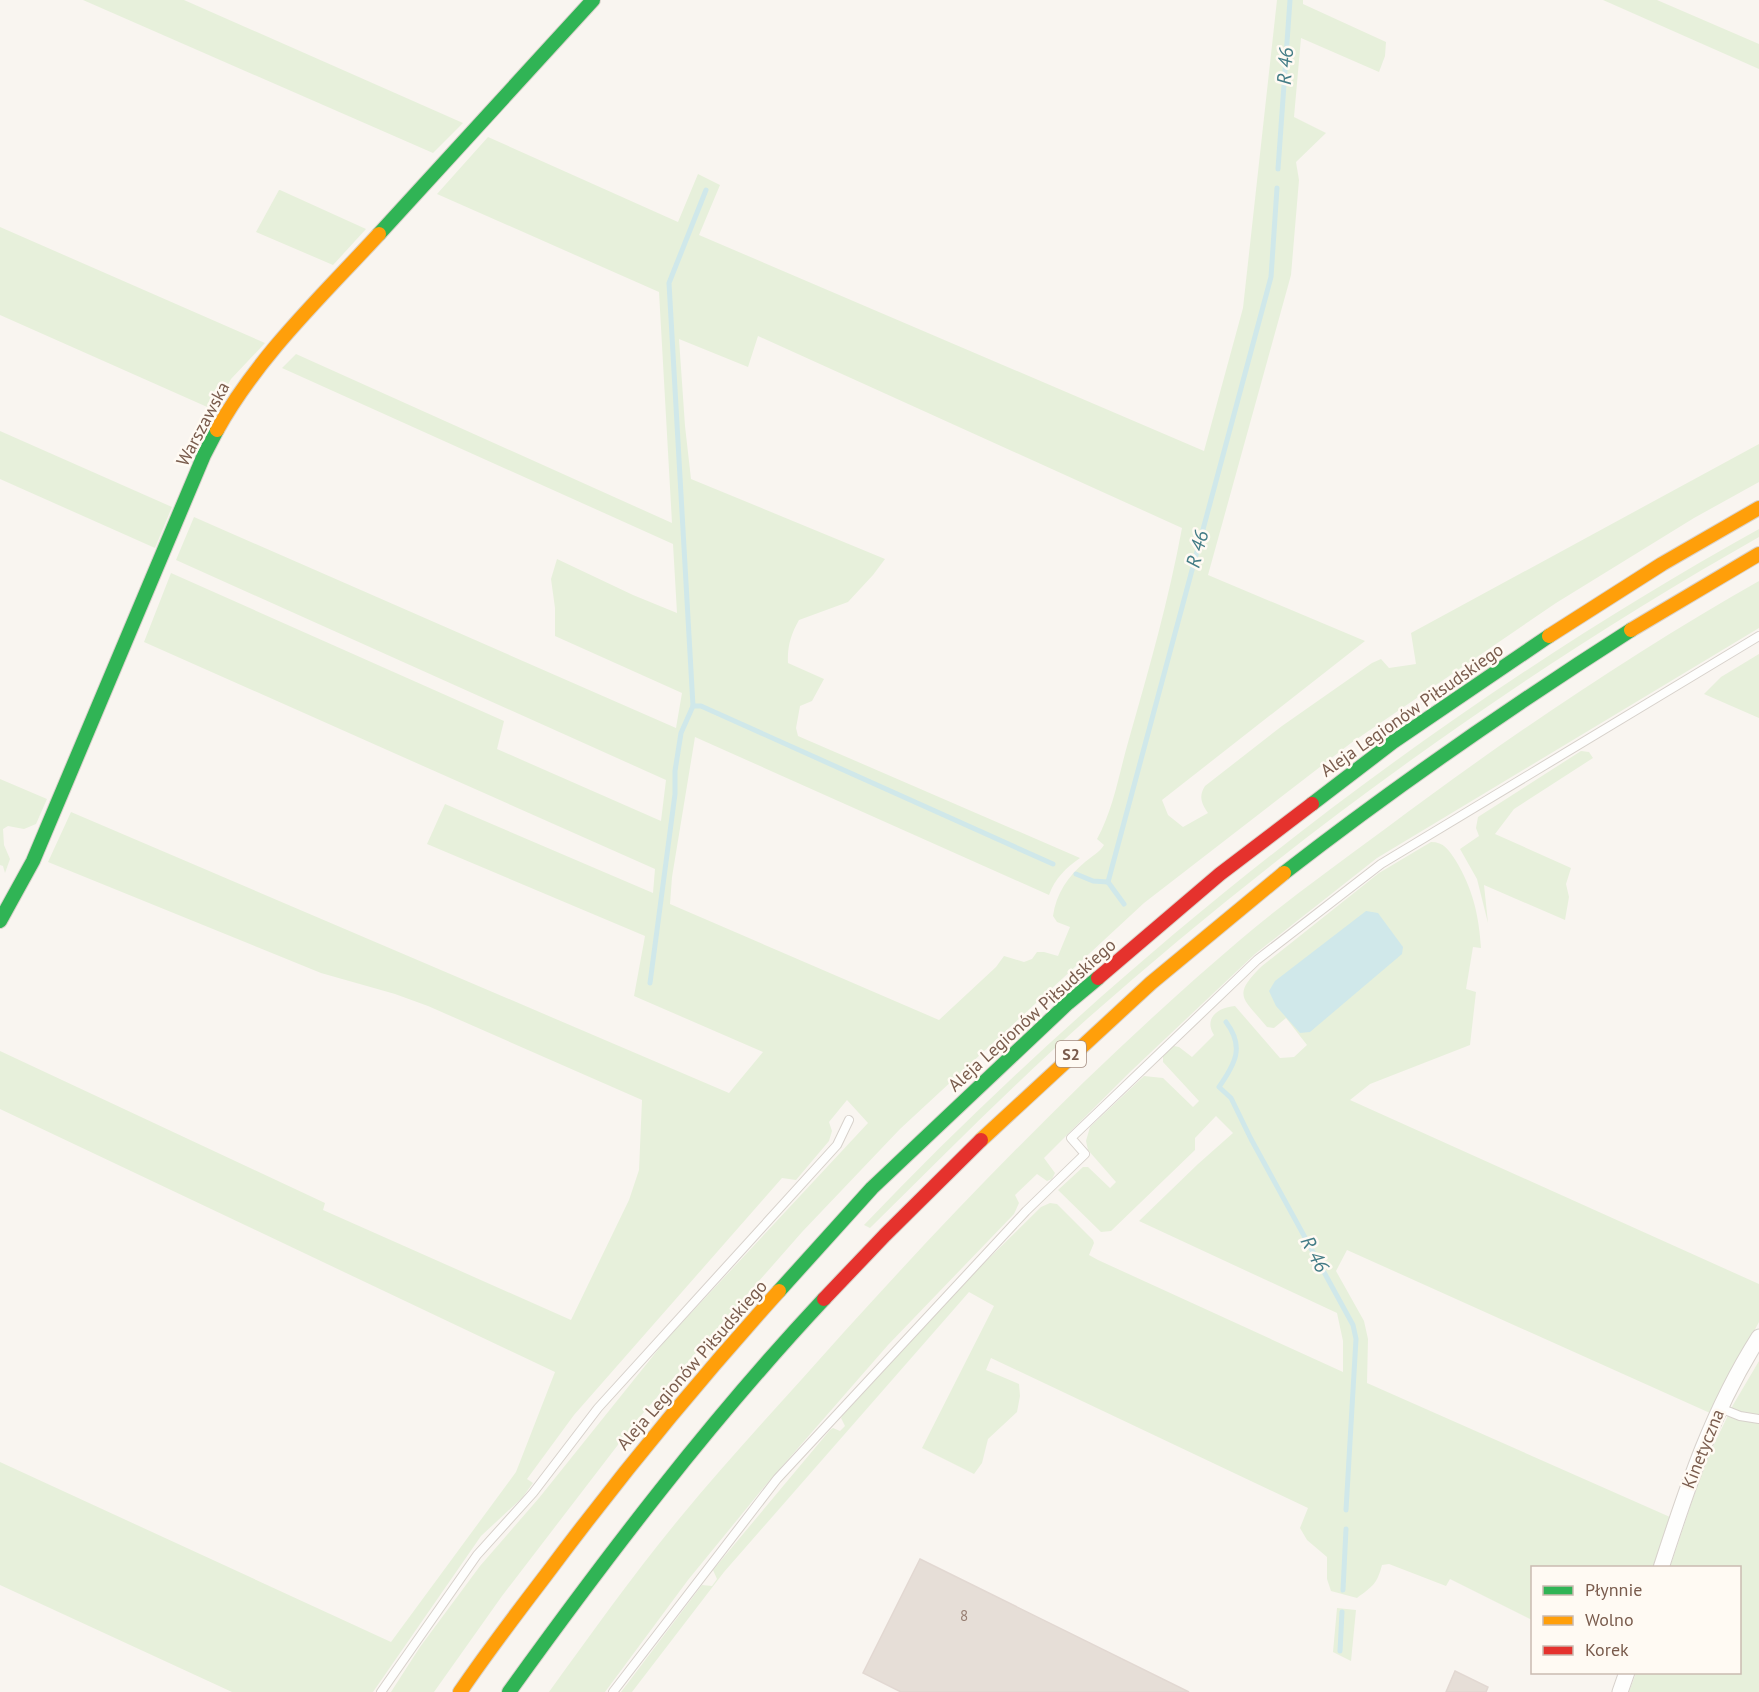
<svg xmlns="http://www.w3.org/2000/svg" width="1759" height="1692" viewBox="0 0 1759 1692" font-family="'PT Sans',sans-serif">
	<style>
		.green { fill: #e7f0db; fill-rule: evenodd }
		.water { fill: #d0e8ea }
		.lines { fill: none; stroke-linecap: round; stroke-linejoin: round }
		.stream { stroke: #d0e8ea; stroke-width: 5 }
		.building { fill: #e6ded7; stroke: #e2d8d2; stroke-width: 1.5 }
		.lane-casing { stroke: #d7d1cb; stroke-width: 10 }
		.street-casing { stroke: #d7d1cb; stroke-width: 17 }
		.fast-casing { stroke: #d9d2cb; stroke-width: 16 }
		.slow-casing { stroke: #d9d2cb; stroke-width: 16 }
		.jam-casing { stroke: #d9d2cb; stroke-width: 16 }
		.lane { stroke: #fefefd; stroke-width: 8 }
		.street { stroke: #fefefd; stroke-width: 15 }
		.fast { stroke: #30b455; stroke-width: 14 }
		.slow { stroke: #ff9f0a; stroke-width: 14 }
		.jam { stroke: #e5322d; stroke-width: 14 }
		.labels { text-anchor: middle; stroke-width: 5; stroke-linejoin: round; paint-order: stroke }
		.number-label { font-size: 15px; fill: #977e72 }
		.shield { fill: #fffaf3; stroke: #a28b7f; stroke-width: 1.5 }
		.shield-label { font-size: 16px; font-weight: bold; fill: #7a5c4d }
		.street-label { font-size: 18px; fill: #7a5c4d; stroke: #fffaf3 }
		.water-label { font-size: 20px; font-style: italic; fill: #437c86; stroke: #fffaf3 }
	</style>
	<rect width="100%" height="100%" fill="#f9f5f0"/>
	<g class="green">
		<polygon points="83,0 184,0 463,123 433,153"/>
		<path d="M1277 0H1303V4L1386 42 1385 56 1379 72 1301 38 1294 117 1326 133 1296 162 1299 180 1291 275 1208 575 1365 641 1162 800 1168 815 1183 827 1208 813C1202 804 1198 797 1205 786L1282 726 1372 663 1381 659 1389 668 1416 664 1411 633 1759 444V482L1694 518 1556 603 1351 743 1144 903 900 1129 802 1232 637 1420 502 1596 434 1692H391L420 1647 480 1566 539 1498 665 1341 868 1123 847 1100 829 1122 832 1131 829 1141 796 1180 782 1178 574 1415 527 1479 533 1483 522 1498 481 1536 373 1692H232L0 1585V1462L391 1642 516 1472 555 1372 0 1109V1051L325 1203 323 1210 571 1320 629 1200 639 1170 642 1100 428 1006 395 994 321 973 48 862 71 812 729 1093 763 1052 634 996 645 936 427 844 445 804 653 893 655 869 144 642 171 573 504 721 497 749 661 821 666 780 176 560 194 517 676 728 682 693 555 636V608L551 579 557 559 633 595 677 613 673 544 282 368 296 354 672 523 659 292 437 194 488 137 678 222 698 174 720 185 699 235 1204 451 1243 308ZM758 336 1182 528C1169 599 1149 669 1129 739 1119 773 1114 808 1097 839L1104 845C1099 853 1092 856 1085 862 1068 876 1056 894 1053 916L1057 922 1070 927 1058 956 1044 952H1037L1032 959 1024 962 1004 956 996 967 939 1020 670 904 672 877 695 737 1049 895C1055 878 1066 868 1080 858L798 736 796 728 800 706 812 701 824 679 788 663C787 647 791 634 799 620L848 602 873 575 885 559 691 479 685 426 679 339 748 367Z"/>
		<polygon points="1603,0 1657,0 1759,44 1759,69"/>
		<polygon points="279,190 280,190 366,229 333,265 256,232"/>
		<polygon points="0,227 265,343 231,379 214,410 0,315"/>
		<polygon points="0,431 172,507 155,548 0,479"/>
		<path d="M1759 529V537C1519 673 1294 836 1087 1019 1012 1086 941 1158 870 1228L864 1225C1123 954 1431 711 1759 529Z"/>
		<path d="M1759 581V628L1377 858 1255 954 1130 1072 1044 1158 1055 1173 1052 1179 1047 1181 1037 1174 1015 1195 1019 1203 1014 1214 888 1345 764 1487 688 1580 605 1692H549C591 1634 633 1575 679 1519 732 1455 789 1394 844 1332 969 1194 1098 1061 1240 940 1286 901 1336 865 1385 829 1505 739 1629 655 1759 581Z"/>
		<polygon points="1759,654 1759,718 1704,694 1721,677"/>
		<polygon points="1581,751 1589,752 1593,758 1514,809 1495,834 1571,868 1566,884 1569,897 1565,920 1484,885 1488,923 1477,879 1460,849 1479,836 1476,828 1478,817"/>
		<polygon points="0,779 47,799 36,824 24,829 8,826 3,829 4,845 10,859 5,873 3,866 0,865"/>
		<path d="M1431 842C1444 842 1449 850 1456 861 1473 889 1479 916 1481 948L1473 947 1466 989 1476 992 1470 1045 1370 1084 1350 1100 1759 1284V1322L1710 1413 1347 1250 1336 1271 1364 1321 1368 1339 1367 1383 1670 1517 1655 1567 1532 1568V1620L1450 1579 1446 1586 1389 1564 1382 1565C1377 1584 1373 1586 1357 1598L1331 1591 1327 1579V1557L1307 1540 1300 1528 1308 1508 991 1358 986 1370 1019 1384 1020 1396 1017 1412 988 1439 982 1463 974 1474 922 1448 994 1306 969 1292 724 1572 632 1692H621L702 1585 712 1586 717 1579 713 1570 830 1430 833 1428 840 1431 845 1426 841 1418 843 1415 970 1277 1041 1207 1050 1203 1057 1204 1093 1240 1094 1243 1089 1255 1098 1260 1343 1372V1341L1337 1313 1139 1221 1198 1164 1233 1133 1216 1116 1195 1138V1150L1111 1231 1101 1232 1058 1190 1083 1167H1088L1110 1188 1116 1182 1088 1150 1086 1141 1090 1127 1144 1076 1163 1078 1193 1107 1199 1101 1163 1062V1055L1174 1046 1179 1047 1192 1057 1214 1035C1203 1018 1219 1007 1235 1006L1280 1058 1294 1057 1307 1045 1286 1018 1274 1028 1267 1027C1243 998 1231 996 1262 966L1379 873Z"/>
		<polygon points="1759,1361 1759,1692 1629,1692 1636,1673 1740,1672 1740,1568 1670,1567 1705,1463 1733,1405"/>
		<polygon points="1337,1608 1356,1610 1351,1661 1333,1652"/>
	</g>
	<polygon class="water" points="1366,911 1378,913 1403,947 1402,954 1310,1032 1300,1033 1276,1006 1269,991 1275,981"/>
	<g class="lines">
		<g class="stream">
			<polyline points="1278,169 1290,0"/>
			<polyline points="706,190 669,283 693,706 701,706 1053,864"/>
			<polyline points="1076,874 1093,881 1108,882"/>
			<polyline points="1108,882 1271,277 1277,188"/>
			<polyline points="1108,882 1124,904"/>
			<polyline points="650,983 675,794 675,771 681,733 693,706"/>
			<path d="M1226 1022C1245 1047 1235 1064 1219 1087L1231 1098 1251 1139 1353 1325 1356 1339 1346 1510"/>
			<polyline points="1343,1590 1346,1529"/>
			<polyline points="1340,1651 1342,1612"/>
		</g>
	</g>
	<g class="building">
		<polygon points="920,1559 1189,1692 901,1692 863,1673"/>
		<polygon points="1455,1671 1488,1687 1486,1692 1446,1692"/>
	</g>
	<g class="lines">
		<defs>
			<g id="lane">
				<polyline points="1720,1408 1740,1416 1759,1419"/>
				<polyline points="381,1692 477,1555 533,1493 598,1408 837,1145 849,1120"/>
				<polyline points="613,1692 777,1479 1026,1211 1085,1154 1071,1138 1257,960 1381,864 1759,636"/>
			</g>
			<g id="street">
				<path d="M1661 1568C1688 1485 1712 1411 1759 1337"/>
				<polyline points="1620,1692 1627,1672"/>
			</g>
			<g id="fast">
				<polyline points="379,234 593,0"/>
				<polyline points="1312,804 1393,742 1549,636"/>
				<path d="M1284 873C1396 786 1512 706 1631 630"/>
				<polyline points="0,921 33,861 204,455 217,430"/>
				<polyline points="779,1291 872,1188 1068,1003 1098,978"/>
				<path d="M509 1692C607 1556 709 1422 824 1299"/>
			</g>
			<g id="slow">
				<path d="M217 430C258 356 322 296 379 234"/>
				<polyline points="1631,630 1759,554"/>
				<polyline points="1549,636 1662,564 1759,508"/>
				<polyline points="981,1140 1151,983 1284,873"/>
				<path d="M460 1692C487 1652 517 1613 546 1575 619 1477 697 1382 779 1291"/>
			</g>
			<g id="jam">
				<polyline points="1098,978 1220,874 1312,804"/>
				<polyline points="824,1299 885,1235 981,1140"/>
			</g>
		</defs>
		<use href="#lane" class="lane-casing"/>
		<use href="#street" class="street-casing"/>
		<use href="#fast" class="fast-casing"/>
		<use href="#slow" class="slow-casing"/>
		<use href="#jam" class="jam-casing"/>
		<use href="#lane" class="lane"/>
		<use href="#street" class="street"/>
		<use href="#fast" class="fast"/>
		<use href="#slow" class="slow"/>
		<use href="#jam" class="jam"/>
	</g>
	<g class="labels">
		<g class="number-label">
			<text x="964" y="1621">8</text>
		</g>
		<rect class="shield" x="1056" y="1041" width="30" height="26" rx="4.5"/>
		<g class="shield-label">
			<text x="1071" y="1060">S2</text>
		</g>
		<g class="street-label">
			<text transform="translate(203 424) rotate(-62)" y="6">Warszawska</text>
			<text transform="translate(1412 710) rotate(-35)" y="6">Aleja Legionów Piłsudskiego</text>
			<text transform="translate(1032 1015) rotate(-42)" y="6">Aleja Legionów Piłsudskiego</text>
			<text transform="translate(692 1365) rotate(-49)" y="6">Aleja Legionów Piłsudskiego</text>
			<text transform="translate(1703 1449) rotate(-68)" y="6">Kinetyczna</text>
		</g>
		<g class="water-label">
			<text transform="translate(1285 66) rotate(-86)" y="7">R 46</text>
			<text transform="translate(1197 549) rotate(-75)" y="7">R 46</text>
			<text transform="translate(1315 1254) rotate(62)" y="7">R 46</text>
		</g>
	</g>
	<rect x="1531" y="1566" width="210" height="108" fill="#fffaf3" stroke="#cabbb1" stroke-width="1.5"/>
	<rect x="1543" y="1586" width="30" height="9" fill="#30b455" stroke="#cabbb1" stroke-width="1.5"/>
	<text x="1585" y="1596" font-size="18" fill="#7a5c4d">Płynnie</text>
	<rect x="1543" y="1616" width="30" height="9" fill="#ff9f0a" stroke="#cabbb1" stroke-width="1.5"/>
	<text x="1585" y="1626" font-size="18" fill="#7a5c4d">Wolno</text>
	<rect x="1543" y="1646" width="30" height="9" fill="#e5322d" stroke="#cabbb1" stroke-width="1.5"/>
	<text x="1585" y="1656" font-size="18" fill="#7a5c4d">Korek</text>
</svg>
